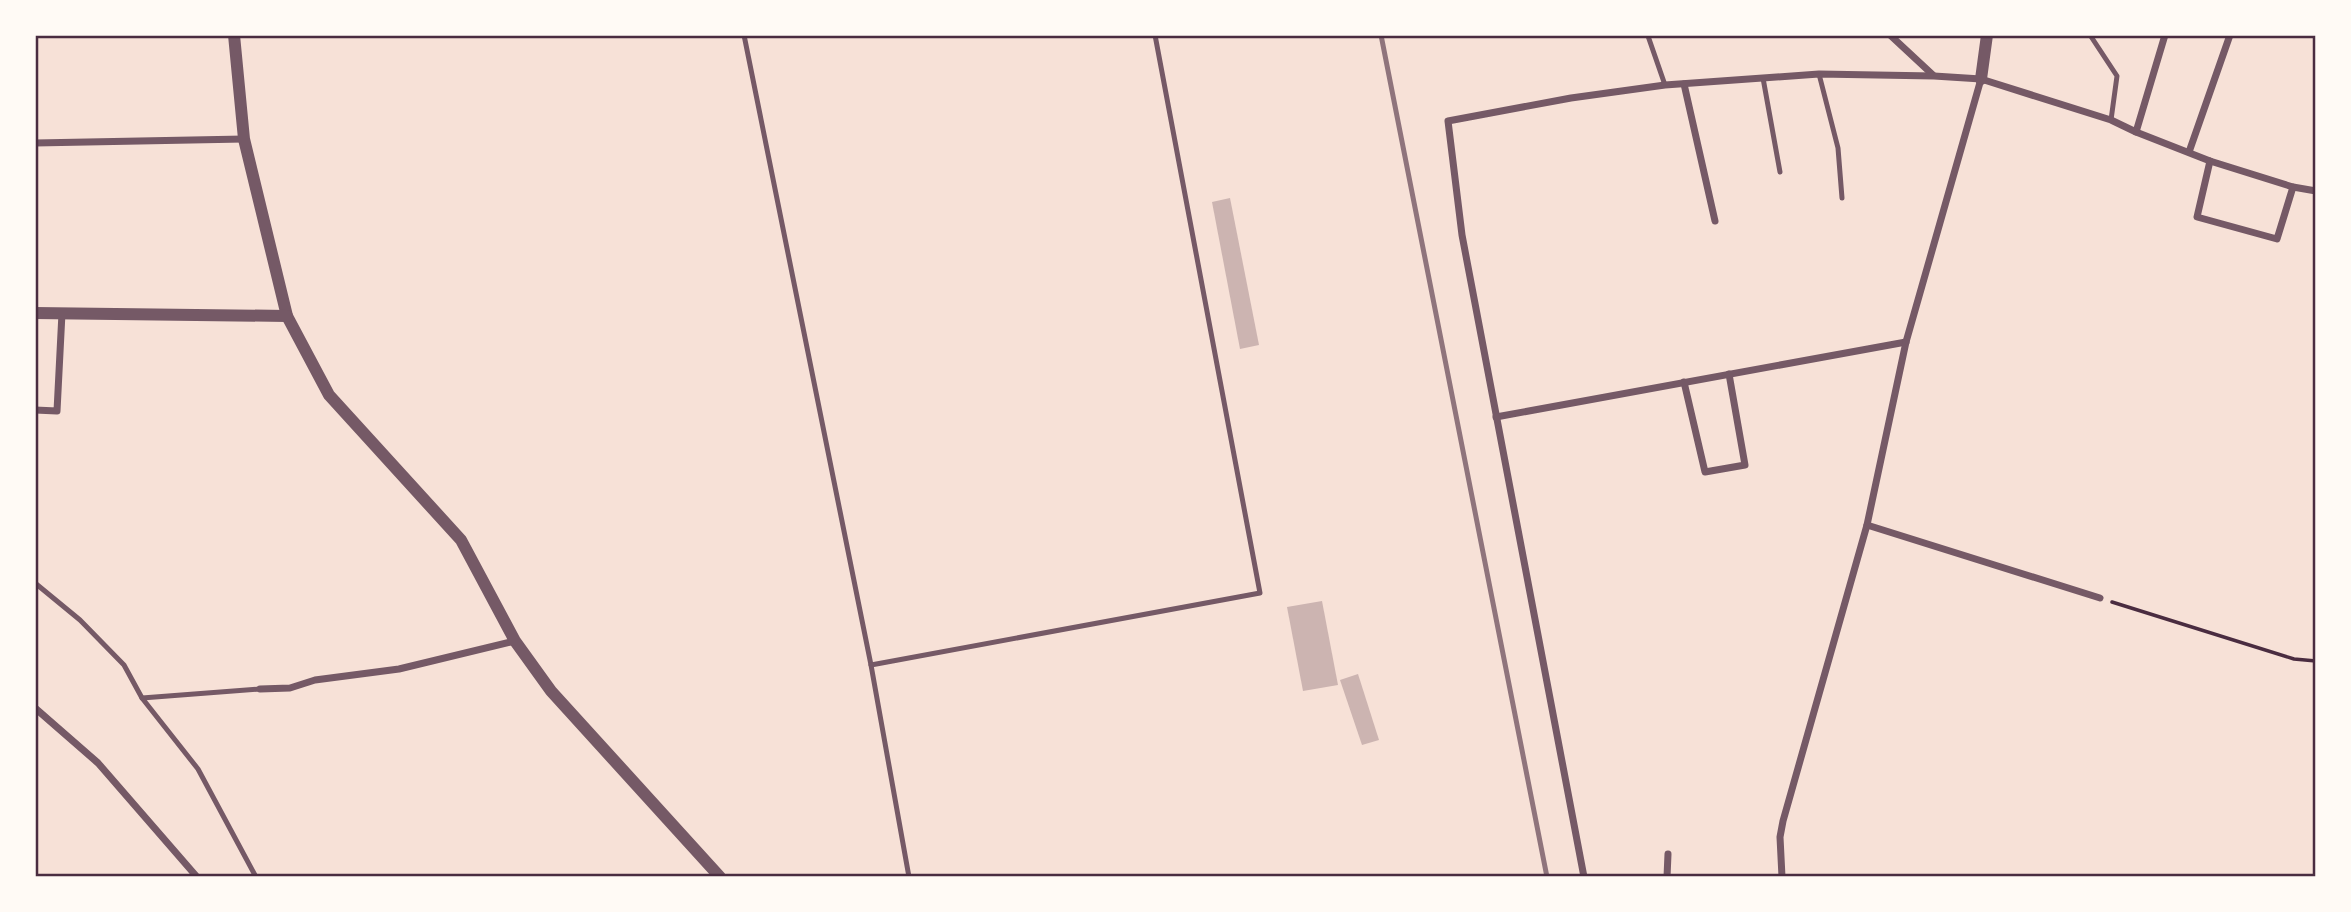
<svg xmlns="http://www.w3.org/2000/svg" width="2351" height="912" viewBox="0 0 2351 912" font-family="Helvetica,sans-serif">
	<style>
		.building { fill: #ccb4b1 }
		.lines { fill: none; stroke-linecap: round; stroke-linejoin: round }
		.path { stroke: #4a2c40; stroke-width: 3.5 }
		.service { stroke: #755966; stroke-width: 5 }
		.minor { stroke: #755966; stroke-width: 7 }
		.tertiary { stroke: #755966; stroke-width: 12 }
		.rail { stroke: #8f747c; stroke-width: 5 }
		.neatline { fill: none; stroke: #4a2c40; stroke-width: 2.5 }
	</style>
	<rect width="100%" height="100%" fill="#f7e1d7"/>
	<g class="building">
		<polygon points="1230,198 1259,345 1240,349 1212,202"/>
		<polygon points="1322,601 1338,685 1303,691 1287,607"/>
		<polygon points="1358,674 1379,740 1362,745 1340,680"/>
	</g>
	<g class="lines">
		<polyline class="path" points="2112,602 2294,659 2316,661"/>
		<g class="service">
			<polyline points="744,35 871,665 909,877"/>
			<polyline points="2090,35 2117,76 2111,120"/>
			<polyline points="1648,36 1665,85"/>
			<polyline points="1819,74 1838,148 1842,198"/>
			<polyline points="1763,78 1780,172"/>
			<polyline points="35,583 80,620 124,665 142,698 198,769 256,877"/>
			<polyline points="871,665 1260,593 1155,35"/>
			<polyline points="142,698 260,689"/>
		</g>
		<g class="minor">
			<polyline points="1890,35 1933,75"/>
			<polyline points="1684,84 1715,221"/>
			<polyline points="2136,132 2165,35"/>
			<polyline points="35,143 244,139"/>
			<polyline points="2189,152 2230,35"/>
			<polyline points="2210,161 2197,217 2277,239 2293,187"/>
			<polyline points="1684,382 1705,472 1745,465 1729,374"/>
			<polyline points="35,410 57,411 62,313"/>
			<polyline points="1496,417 1906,342"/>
			<polyline points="1867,525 2100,598"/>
			<polyline points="260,689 290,688 315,680 399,669 515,641"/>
			<polyline points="35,708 98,763 197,877"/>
			<polyline points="1584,877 1462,235 1448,121 1571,98 1665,85 1819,74 1934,76 1981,79 2111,120 2136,132 2210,161 2293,187 2316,191"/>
			<polyline points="1667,877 1668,854"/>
			<polyline points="1782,877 1780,837 1783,821 1867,525 1906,342 1981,79"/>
		</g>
		<g class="tertiary">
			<polyline points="234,35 244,139 287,316 329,395 461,540 515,641 551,691 720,877"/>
			<polyline points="1981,79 1987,35"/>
			<polyline points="35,313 287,316"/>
		</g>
		<polyline class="rail" points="1381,35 1547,877"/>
	</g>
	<rect width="2351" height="912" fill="none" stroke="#fffaf5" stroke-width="74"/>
	<rect x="37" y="37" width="2277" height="838" class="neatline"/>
</svg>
